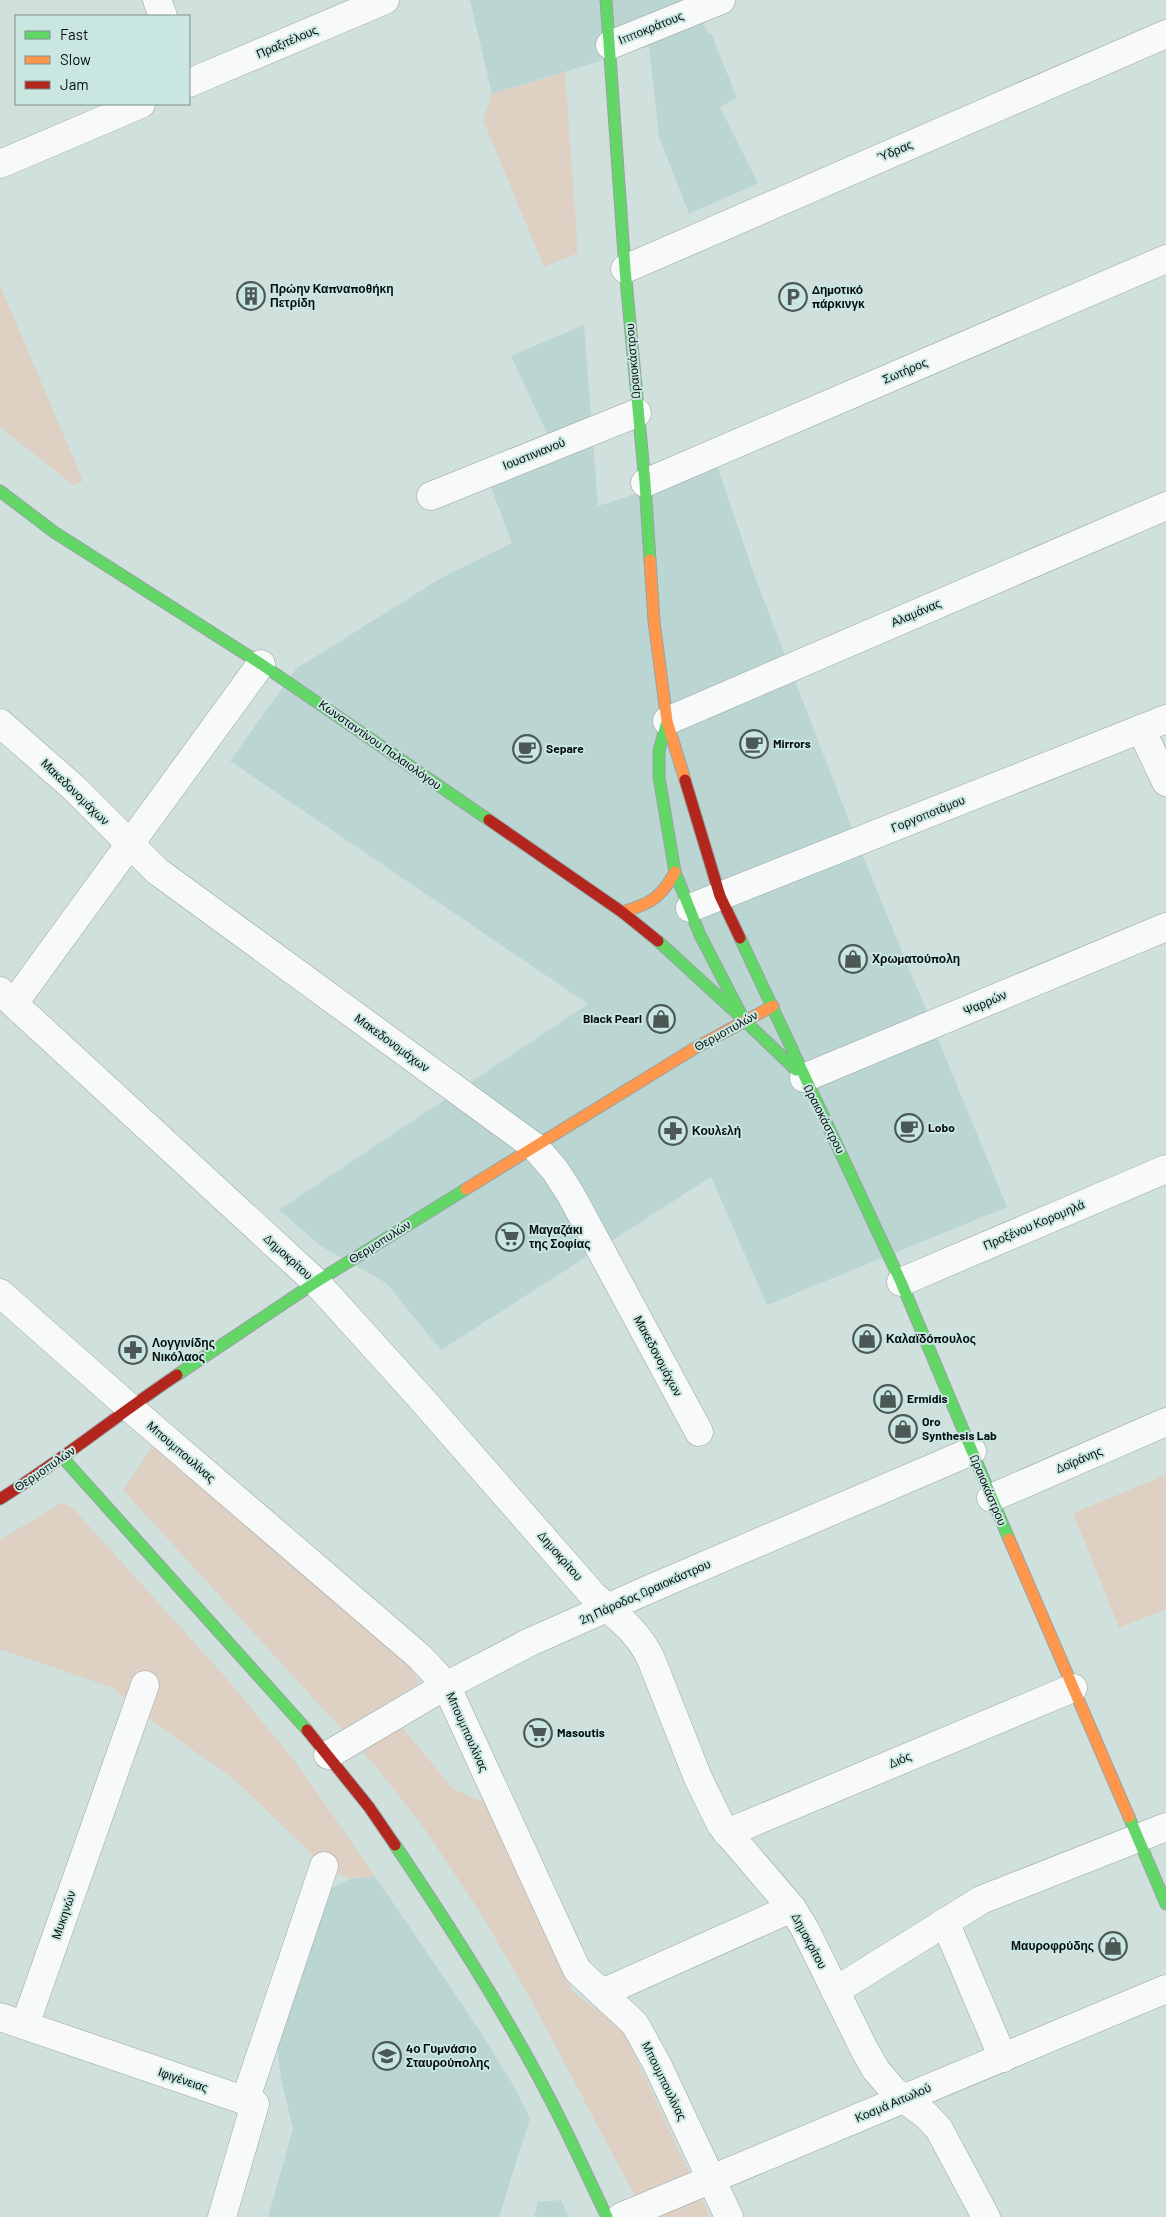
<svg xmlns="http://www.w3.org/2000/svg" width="1166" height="2217" viewBox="0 0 1166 2217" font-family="Barlow,sans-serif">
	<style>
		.built { fill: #bbd6d2 }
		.green { fill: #ded0c3 }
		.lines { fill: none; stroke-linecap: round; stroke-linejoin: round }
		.street-casing { stroke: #97a3a1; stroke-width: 29 }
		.fast-casing { stroke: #97a3a1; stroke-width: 13 }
		.slow-casing { stroke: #97a3a1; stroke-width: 13 }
		.jam-casing { stroke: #97a3a1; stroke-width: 13 }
		.street { stroke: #f8fafa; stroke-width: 28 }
		.fast { stroke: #63d668; stroke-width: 11 }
		.slow { stroke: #ff974d; stroke-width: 11 }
		.jam { stroke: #b3261e; stroke-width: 11 }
		.labels { text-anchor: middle; stroke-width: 4; stroke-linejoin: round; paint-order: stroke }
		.street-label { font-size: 12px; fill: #050e0c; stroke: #cae6e1 }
		.poi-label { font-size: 12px; font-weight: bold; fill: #050e0c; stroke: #cae6e1; text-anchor: start }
	</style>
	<rect width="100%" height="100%" fill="#d0e0dd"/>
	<g class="built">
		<polygon points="470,0 694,0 708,34 711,33 737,98 720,107 758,183 689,214 659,137 649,46 492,94"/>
		<polygon points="584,325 598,506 672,482 717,465 756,580 862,854 1007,1207 767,1305 711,1177 441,1350 386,1283 321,1246 279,1210 588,1004 230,761 296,669 441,578 512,543 489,482 557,455 511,356"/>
		<polygon points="375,1876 480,2031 515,2088 530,2118 499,2217 268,2217 293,2129 281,2079 276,2034 323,1892 350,1879"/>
		<polygon points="561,2200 569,2217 534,2217 538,2202"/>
	</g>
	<g class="green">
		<polygon points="565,72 578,253 544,267 483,120 492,94"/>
		<polygon points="0,285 83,481 73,485 0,427"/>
		<polygon points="153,1446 410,1665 419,1683 384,1705 453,1789 486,1803 572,1991 623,2030 710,2217 646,2217 529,1996 480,1912 424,1828 378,1769 123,1490"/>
		<polygon points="1166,1475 1166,1609 1119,1628 1073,1513"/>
		<path d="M61 1503 72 1507 228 1680 297 1764 375 1876C349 1879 346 1880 324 1866L235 1780 140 1712 113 1688 0 1649V1540Z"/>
	</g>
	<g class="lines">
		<defs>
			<g id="street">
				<polyline points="157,0 163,16"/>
				<polyline points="610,45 721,0"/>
				<polyline points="189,83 385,0"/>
				<polyline points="0,164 141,104"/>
				<polyline points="625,269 1166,34"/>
				<polyline points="645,483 1166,259"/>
				<polyline points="431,496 637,413"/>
				<polyline points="667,721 1166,506"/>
				<polyline points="0,723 74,788 157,871 535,1147 555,1170 571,1195 699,1432"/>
				<polyline points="1141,729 1166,782"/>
				<polyline points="690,908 1166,719"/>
				<path d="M0 991 316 1282 419 1396 593 1595C615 1615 638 1631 651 1659L698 1778 721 1825 792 1908 805 1929 864 2049 876 2070 894 2091 927 2116 939 2129 986 2217"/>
				<polyline points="14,1003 261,664"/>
				<polyline points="804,1078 1166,927"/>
				<polyline points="901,1282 1166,1169"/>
				<polyline points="0,1293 129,1407 420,1657 446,1685 577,1970 635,2024 657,2064 729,2217"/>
				<polyline points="991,1498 1166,1422"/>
				<polyline points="328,1755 438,1690 530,1642 652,1588 972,1451"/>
				<polyline points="727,1833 1073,1688"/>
				<polyline points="945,1922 1003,2058"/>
				<polyline points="835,1991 981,1900 1166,1827"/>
				<polyline points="602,1993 792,1908"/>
				<polyline points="0,2017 255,2104 222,2217"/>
				<polyline points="25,2025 145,1685"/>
				<polyline points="245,2101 324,1866"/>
				<polyline points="621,2217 1166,1989"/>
			</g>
			<g id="fast">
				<polyline points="606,0 625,269 645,483 650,560"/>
				<polyline points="0,491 54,532 261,664 489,820"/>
				<polyline points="666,725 659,751 659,777 675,872 700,935 744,1020 796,1070"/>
				<polyline points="740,938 901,1282 1009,1539"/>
				<polyline points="658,941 744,1020"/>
				<polyline points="177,1375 316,1282 466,1189"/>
				<polyline points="63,1458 307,1730"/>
				<polyline points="1129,1817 1166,1904"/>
				<path d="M395 1845C451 1928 505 2012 551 2101 571 2139 588 2178 607 2217"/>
			</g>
			<g id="slow">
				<polyline points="650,560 654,621 667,721 685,780"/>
				<path d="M622 912C650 904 661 898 675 872"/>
				<polyline points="466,1189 695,1048 773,1006"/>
				<polyline points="1009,1539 1129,1817"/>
			</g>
			<g id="jam">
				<polyline points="685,780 720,896 740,938"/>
				<polyline points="489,820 622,912 658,941"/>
				<path d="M0 1499C61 1461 117 1415 177 1375"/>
				<polyline points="307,1730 369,1807 395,1845"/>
			</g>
		</defs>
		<use href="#street" class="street-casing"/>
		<use href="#fast" class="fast-casing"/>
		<use href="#slow" class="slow-casing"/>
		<use href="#jam" class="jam-casing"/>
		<use href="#street" class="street"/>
		<use href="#fast" class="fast"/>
		<use href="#slow" class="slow"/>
		<use href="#jam" class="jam"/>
	</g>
	<defs>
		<symbol id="building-ring" viewBox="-11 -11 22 22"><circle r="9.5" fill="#cae6e1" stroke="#4c5855" stroke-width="1.5"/><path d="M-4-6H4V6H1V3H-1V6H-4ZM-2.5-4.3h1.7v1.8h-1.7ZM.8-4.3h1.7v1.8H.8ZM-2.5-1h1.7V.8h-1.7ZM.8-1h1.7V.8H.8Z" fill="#4c5855"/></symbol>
		<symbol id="parking-ring" viewBox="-11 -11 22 22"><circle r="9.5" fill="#cae6e1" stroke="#4c5855" stroke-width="1.5"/><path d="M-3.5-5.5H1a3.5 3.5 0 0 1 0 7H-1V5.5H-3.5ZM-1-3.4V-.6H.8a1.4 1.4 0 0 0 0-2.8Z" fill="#4c5855"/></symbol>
		<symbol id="cafe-ring" viewBox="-11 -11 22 22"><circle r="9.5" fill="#cae6e1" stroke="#4c5855" stroke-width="1.5"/><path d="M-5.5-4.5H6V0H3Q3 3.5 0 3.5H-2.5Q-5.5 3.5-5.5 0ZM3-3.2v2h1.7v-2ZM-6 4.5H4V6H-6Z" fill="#4c5855"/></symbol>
		<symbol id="shop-ring" viewBox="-11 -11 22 22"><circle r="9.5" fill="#cae6e1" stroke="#4c5855" stroke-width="1.5"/><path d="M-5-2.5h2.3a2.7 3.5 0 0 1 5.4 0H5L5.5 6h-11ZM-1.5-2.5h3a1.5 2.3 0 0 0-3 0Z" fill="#4c5855"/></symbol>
		<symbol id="pharmacy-ring" viewBox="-11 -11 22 22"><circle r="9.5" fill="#cae6e1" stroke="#4c5855" stroke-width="1.5"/><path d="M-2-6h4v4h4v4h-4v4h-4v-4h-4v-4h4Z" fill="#4c5855"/></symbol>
		<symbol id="supermarket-ring" viewBox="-11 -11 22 22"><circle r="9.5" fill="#cae6e1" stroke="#4c5855" stroke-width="1.5"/><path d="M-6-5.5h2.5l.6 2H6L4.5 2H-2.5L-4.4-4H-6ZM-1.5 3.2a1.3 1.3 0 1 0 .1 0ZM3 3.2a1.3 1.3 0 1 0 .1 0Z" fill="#4c5855"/></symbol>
		<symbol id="school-ring" viewBox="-11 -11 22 22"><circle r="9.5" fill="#cae6e1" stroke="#4c5855" stroke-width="1.5"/><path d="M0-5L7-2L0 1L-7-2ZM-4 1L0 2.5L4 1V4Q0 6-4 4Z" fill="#4c5855"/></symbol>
	</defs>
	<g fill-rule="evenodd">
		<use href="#building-ring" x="235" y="280" width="32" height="32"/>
		<use href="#parking-ring" x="777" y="281" width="32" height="32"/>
		<use href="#cafe-ring" x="738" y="728" width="32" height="32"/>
		<use href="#cafe-ring" x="511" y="733" width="32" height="32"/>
		<use href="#shop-ring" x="837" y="943" width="32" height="32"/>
		<use href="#shop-ring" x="645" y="1003" width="32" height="32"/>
		<use href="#cafe-ring" x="893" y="1112" width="32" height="32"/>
		<use href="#pharmacy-ring" x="657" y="1115" width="32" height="32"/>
		<use href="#supermarket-ring" x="494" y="1221" width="32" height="32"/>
		<use href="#shop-ring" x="851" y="1323" width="32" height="32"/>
		<use href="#pharmacy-ring" x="117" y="1334" width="32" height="32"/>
		<use href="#shop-ring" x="872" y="1383" width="32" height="32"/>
		<use href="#shop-ring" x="887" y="1413" width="32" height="32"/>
		<use href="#supermarket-ring" x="522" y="1717" width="32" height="32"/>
		<use href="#shop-ring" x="1097" y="1930" width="32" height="32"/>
		<use href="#school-ring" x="371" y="2040" width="32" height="32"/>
	</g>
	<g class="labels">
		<g class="street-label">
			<text transform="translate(651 28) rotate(-22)" y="4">Ιπποκράτους</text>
			<text transform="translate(287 42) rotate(-23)" y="4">Πραξιτέλους</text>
			<text transform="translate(895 151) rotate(-23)" y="4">Ύδρας</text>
			<text transform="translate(633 361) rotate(-95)" y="4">Ωραιοκάστρου</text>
			<text transform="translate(905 371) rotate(-23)" y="4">Σωτήρος</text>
			<text transform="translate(534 454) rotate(-22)" y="4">Ιουστινιανού</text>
			<text transform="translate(916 613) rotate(-23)" y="4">Αλαμάνας</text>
			<text transform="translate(380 745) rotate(35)" y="4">Κωνσταντίνου Παλαιολόγου</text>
			<text transform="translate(75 792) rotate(44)" y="4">Μακεδονομάχων</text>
			<text transform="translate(928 814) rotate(-22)" y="4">Γοργοποτάμου</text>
			<text transform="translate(985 1003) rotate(-23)" y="4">Ψαρρών</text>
			<text transform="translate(726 1031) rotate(-29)" y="4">Θερμοπυλών</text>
			<text transform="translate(392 1043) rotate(36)" y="4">Μακεδονομάχων</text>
			<text transform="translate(824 1119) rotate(63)" y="4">Ωραιοκάστρου</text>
			<text transform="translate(1034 1225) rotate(-23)" y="4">Προξένου Κορομηλά</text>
			<text transform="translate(380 1242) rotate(-32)" y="4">Θερμοπυλών</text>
			<text transform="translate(288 1257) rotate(42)" y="4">Δημοκρίτου</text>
			<text transform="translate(658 1356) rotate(62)" y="4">Μακεδονομάχων</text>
			<text transform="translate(181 1452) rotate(41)" y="4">Μπουμπουλίνας</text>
			<text transform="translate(1079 1460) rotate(-23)" y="4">Δοϊράνης</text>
			<text transform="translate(45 1469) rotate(-34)" y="4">Θερμοπυλών</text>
			<text transform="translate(988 1490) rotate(67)" y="4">Ωραιοκάστρου</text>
			<text transform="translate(560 1556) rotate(49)" y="4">Δημοκρίτου</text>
			<text transform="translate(645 1592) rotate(-24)" y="4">2η Πάροδος Ωραιοκάστρου</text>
			<text transform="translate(467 1732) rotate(66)" y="4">Μπουμπουλίνας</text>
			<text transform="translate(900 1760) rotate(-23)" y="4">Διός</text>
			<text transform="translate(64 1915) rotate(-71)" y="4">Μυκηνών</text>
			<text transform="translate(809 1941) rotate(62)" y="4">Δημοκρίτου</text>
			<text transform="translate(183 2080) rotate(19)" y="4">Ιφιγένειας</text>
			<text transform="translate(664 2081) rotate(64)" y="4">Μπουμπουλίνας</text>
			<text transform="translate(893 2103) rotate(-23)" y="4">Κοσμά Αιτωλού</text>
		</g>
		<g class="poi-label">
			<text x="270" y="293">Πρώην Καπναποθήκη<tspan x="270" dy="14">Πετρίδη</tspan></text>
			<text x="812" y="294">Δημοτικό<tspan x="812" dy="14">πάρκινγκ</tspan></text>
			<text x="773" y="748">Mirrors</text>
			<text x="546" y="753">Separe</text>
			<text x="872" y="963">Χρωματούπολη</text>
			<text x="642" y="1023" text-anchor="end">Black Pearl</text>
			<text x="928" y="1132">Lobo</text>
			<text x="692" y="1135">Κουλελή</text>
			<text x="529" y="1234">Μαγαζάκι<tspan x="529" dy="14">της Σοφίας</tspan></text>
			<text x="886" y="1343">Καλαϊδόπουλος</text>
			<text x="152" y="1347">Λογγινίδης<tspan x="152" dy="14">Νικόλαος</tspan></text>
			<text x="907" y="1403">Ermidis</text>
			<text x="922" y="1426">Oro<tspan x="922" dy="14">Synthesis Lab</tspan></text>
			<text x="557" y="1737">Masoutis</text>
			<text x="1094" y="1950" text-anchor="end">Μαυροφρύδης</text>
			<text x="406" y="2053">4ο Γυμνάσιο<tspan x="406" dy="14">Σταυρούπολης</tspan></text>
		</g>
	</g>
	<rect x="15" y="15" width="175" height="90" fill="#cae6e1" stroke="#7b908c"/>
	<rect x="25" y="31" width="25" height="8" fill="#63d668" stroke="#7b908c"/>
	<text x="60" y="40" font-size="15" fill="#050e0c">Fast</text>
	<rect x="25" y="56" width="25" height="8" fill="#ff974d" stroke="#7b908c"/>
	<text x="60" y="65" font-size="15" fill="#050e0c">Slow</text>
	<rect x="25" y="81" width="25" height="8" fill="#b3261e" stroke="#7b908c"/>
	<text x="60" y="90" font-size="15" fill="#050e0c">Jam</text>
</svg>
